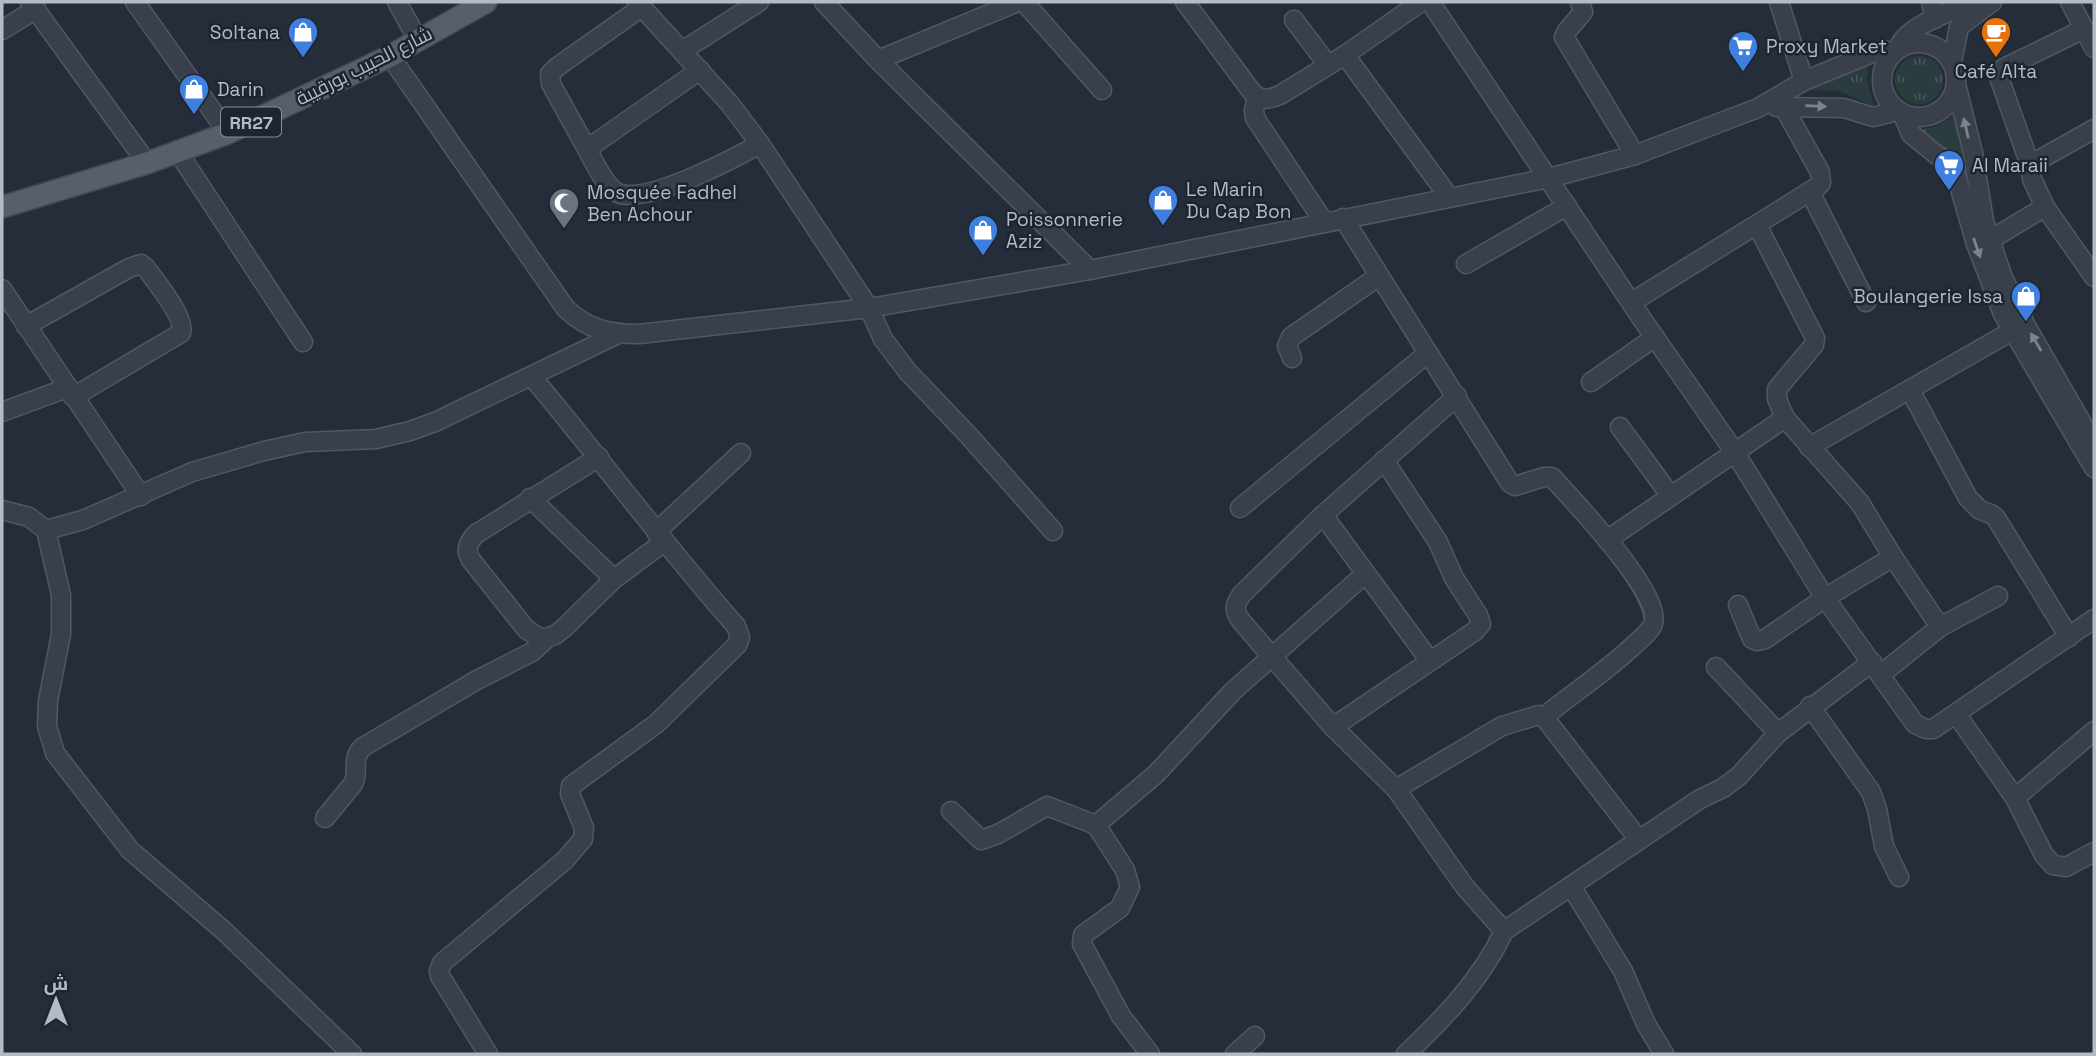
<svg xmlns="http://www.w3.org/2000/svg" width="2096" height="1056" viewBox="0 0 2096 1056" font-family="'Space Grotesk',Cairo,sans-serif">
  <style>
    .park { fill: url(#park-tufts) }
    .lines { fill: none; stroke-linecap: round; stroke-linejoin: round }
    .minor-casing { stroke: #525863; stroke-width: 21 }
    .major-casing { stroke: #434954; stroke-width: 24 }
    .minor { stroke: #3a404b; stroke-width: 18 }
    .major { stroke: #585f6b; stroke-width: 21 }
    .oneway { fill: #7e848f }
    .labels { text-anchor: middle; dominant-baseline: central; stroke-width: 5; stroke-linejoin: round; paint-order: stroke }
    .shield { fill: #1f2530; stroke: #888e99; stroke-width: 2 }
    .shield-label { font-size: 18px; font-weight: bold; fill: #b5bbc6 }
    .poi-label { font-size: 19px; fill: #b5bbc6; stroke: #1f2530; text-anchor: start }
    .street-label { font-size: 19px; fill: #b5bbc6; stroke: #1f2530 }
  </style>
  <defs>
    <pattern id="park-tufts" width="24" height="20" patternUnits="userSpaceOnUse" patternTransform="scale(1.75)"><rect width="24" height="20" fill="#2b3c3e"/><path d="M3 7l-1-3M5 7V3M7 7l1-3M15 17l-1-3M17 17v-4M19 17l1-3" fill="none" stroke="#485658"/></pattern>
  </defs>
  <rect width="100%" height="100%" fill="#262d3a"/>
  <g class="park">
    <circle cx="1919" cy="80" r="24"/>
    <polygon points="1868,63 1867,80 1874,106 1839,91 1808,90"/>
    <polygon points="1955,115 1966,174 1950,157 1916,130 1935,127"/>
  </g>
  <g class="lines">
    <g class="minor-casing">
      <g id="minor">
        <polyline points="30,2 147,163"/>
        <polyline points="135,2 228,133"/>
        <polyline points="397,2 418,40"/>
        <polyline points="637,2 730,104 760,144 869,308 883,339 908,372 970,437 1053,531"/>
        <polyline points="824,2 878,60 1090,270"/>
        <polyline points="1024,2 1102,90"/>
        <path d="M1185 2 1252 92C1261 101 1268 100 1280 95L1345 55 1421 2"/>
        <polyline points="1430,2 1644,322 1734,451 1825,598 1915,724 1926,729 1933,729 2094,619"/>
        <polyline points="1580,2 1583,12 1567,31 1564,37 1635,155"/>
        <polyline points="1779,2 1804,81"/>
        <polyline points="1931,2 1935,19"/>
        <polyline points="2070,2 2094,48"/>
        <polyline points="642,7 557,67 550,74 551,84 587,149 700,70"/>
        <polyline points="1294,20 1328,65"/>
        <polyline points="2,30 36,9"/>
        <circle cx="1919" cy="80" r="37"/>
        <path d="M1899 48C1903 27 1953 11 1972 2"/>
        <polyline points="682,51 759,2"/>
        <polyline points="1345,55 1449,197"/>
        <path d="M390 56 566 309C589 330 609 334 639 334L869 308 1090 270 1549 178 1635 155 1758 108 1804 81 1872 53 1884 50 1893 53"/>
        <polyline points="878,60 1018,2"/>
        <polyline points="1952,62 1959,27 1992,2"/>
        <polyline points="1956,84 1973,153 1984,221 2002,275 2025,324 2094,444"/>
        <polyline points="1257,97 1254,110 1255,118 1324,222"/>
        <polyline points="1776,107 1844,108 1873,117 1897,111"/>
        <polyline points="1902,113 1911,134 1943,160 1957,178 1976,244 2003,314 2094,468"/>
        <path d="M587 149C593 160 606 188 618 193 646 205 733 159 760 144"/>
        <polyline points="178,152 303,342"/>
        <polyline points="2030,165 2094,129"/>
        <polyline points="1810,192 1866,302"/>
        <polyline points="2045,207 2032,179 2030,165 2000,80 2004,68 2084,29"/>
        <path d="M1343 218 1510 483 1515 486 1544 477H1552C1572 500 1671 601 1651 628 1646 635 1638 641 1632 647 1604 673 1573 693 1544 717"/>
        <polyline points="1990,240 2045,207 2094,277"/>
        <polyline points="1466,264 1567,206"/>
        <polyline points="2,289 141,496"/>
        <polyline points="1632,302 1817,187 1821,183 1820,172 1783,106"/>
        <path d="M26 326 129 268 141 264 146 268C156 282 186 318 181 333L73 397"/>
        <polyline points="1292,358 1287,346 1291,337 1379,276"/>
        <polyline points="1591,382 1655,337"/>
        <polyline points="1910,390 1968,498 1980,510 1991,514 1996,518 2069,637"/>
        <polyline points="2,412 67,388"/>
        <polyline points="1620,427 1670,495"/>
        <polyline points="1809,447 2012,331"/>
        <path d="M599 457 476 534C468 542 465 550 471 560L526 629 541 639 555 635 564 628 614 579 664 542"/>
        <polyline points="1384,460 1438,542 1454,578 1478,615 1481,624 1475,631 1333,727 1396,789 1465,887 1504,931"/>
        <polyline points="530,498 614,579"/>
        <polyline points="1240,508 1428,353"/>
        <polyline points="2,510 29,517 46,530"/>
        <polyline points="1323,515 1430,661"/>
        <polyline points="656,532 741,453"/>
        <polyline points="1607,540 1785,418"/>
        <polyline points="1893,557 1940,627 1998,596"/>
        <polyline points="1738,605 1752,639 1757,641 1765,639 1825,598 1893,557 1860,503 1785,418 1777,399 1777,389 1814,345 1815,338 1757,225"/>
        <polyline points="1716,667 1778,733"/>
        <polyline points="1880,675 1940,627"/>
        <polyline points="1810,706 1871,792 1877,809 1884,846 1899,877"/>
        <polyline points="1957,715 2015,798 2044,855 2053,865 2066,867 2094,852"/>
        <path d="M1333 727 1242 622C1233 611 1234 605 1242 594L1323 515 1457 396"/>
        <polyline points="1396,789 1502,726 1539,715 1544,717 1639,840"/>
        <polyline points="2015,798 2094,731"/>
        <polyline points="951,811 981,840 998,834 1047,806 1096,825 1125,870 1130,887 1120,908 1083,935 1082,944 1121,1016 1150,1054"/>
        <path d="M325 818 353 784C360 771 350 759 363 747L477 680 532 652 547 638"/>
        <polyline points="1096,825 1156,774 1233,691 1365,574"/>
        <polyline points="1571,886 1623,971 1646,1024 1664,1054"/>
        <polyline points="352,1054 224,931 130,850 55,753 47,726 48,701 61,634 61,595 46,530 83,520 192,472 264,451 305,442 376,439 410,431 435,422 618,334"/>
        <path d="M488 1054 440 976 439 971 442 963 565 860 583 839 584 828 570 794 571 786 656 724 737 645 740 637 736 626C665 546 601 459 532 377"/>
        <polyline points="1235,1054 1255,1036"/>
        <path d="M1406 1054C1445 1017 1481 980 1504 931L1700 799 1723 788 1739 776 1778 733 1872 662"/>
      </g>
    </g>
    <g class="major-casing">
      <polyline id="major" points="2,207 147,163 228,133 390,56 486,2"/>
    </g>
    <use href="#minor" class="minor"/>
    <use href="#major" class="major"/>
  </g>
  <defs><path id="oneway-solid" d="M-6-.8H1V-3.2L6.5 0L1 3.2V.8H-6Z" transform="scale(1.75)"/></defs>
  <g class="oneway">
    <use href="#oneway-solid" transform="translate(1816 106) rotate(2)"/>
    <use href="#oneway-solid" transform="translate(1966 128) rotate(-103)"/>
    <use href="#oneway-solid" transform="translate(1977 248) rotate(71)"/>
    <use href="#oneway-solid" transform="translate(2036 342) rotate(-120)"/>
  </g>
  <defs>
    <g id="shop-pin" transform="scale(1.575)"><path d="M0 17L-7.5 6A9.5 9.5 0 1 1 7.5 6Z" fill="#3f7fe0" stroke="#1f2530"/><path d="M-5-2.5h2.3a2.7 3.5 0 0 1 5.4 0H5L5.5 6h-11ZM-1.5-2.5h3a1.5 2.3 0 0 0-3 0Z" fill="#fff"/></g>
    <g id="cafe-pin" transform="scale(1.575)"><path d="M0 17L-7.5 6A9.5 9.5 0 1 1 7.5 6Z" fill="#e8710a" stroke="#1f2530"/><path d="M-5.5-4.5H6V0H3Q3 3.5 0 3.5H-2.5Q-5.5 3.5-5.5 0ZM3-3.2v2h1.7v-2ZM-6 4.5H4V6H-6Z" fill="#fff"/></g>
    <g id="supermarket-pin" transform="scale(1.575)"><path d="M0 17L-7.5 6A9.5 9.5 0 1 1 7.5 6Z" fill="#3f7fe0" stroke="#1f2530"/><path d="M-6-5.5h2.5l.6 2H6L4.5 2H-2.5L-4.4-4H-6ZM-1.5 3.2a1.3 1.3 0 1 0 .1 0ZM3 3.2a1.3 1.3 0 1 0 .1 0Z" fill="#fff"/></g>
    <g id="mosque-pin" transform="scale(1.575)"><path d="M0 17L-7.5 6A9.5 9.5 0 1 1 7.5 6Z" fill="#6b7280" stroke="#1f2530"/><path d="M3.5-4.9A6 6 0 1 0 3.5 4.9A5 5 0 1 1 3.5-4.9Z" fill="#fff"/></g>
  </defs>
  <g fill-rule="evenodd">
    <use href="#shop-pin" x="303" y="32"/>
    <use href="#cafe-pin" x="1996" y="32"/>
    <use href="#supermarket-pin" x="1743" y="46"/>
    <use href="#shop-pin" x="194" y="89"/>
    <use href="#supermarket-pin" x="1949" y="165"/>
    <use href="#shop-pin" x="1163" y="200"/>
    <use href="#mosque-pin" x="564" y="203"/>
    <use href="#shop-pin" x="983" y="230"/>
    <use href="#shop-pin" x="2026" y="296"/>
  </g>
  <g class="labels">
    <rect class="shield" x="221" y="107.5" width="60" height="29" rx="5"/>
    <g class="shield-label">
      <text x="251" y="122">RR27</text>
    </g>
    <g class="poi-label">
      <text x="280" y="32" text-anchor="end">Soltana</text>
      <text x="1766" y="46">Proxy Market</text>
      <text x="1996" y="71" text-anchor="middle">Café Alta</text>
      <text x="217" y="89">Darin</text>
      <text x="1972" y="165">Al Maraii</text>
      <text x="1186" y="189">Le Marin<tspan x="1186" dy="22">Du Cap Bon</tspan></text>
      <text x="587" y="192">Mosquée Fadhel<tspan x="587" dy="22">Ben Achour</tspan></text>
      <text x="1006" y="219">Poissonnerie<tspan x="1006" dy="22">Aziz</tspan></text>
      <text x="2003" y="296" text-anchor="end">Boulangerie Issa</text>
    </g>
    <g class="street-label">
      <text transform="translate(364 66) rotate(-27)">شارع الحبيب بورقيبة</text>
    </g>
  </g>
  <rect width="2096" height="1056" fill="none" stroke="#b5bbc6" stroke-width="7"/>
  <g transform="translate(56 1000)" stroke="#1f2530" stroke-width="5" paint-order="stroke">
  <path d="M0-5L12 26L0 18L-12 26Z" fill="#b5bbc6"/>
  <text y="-10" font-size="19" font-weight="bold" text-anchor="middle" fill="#b5bbc6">ش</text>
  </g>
</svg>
